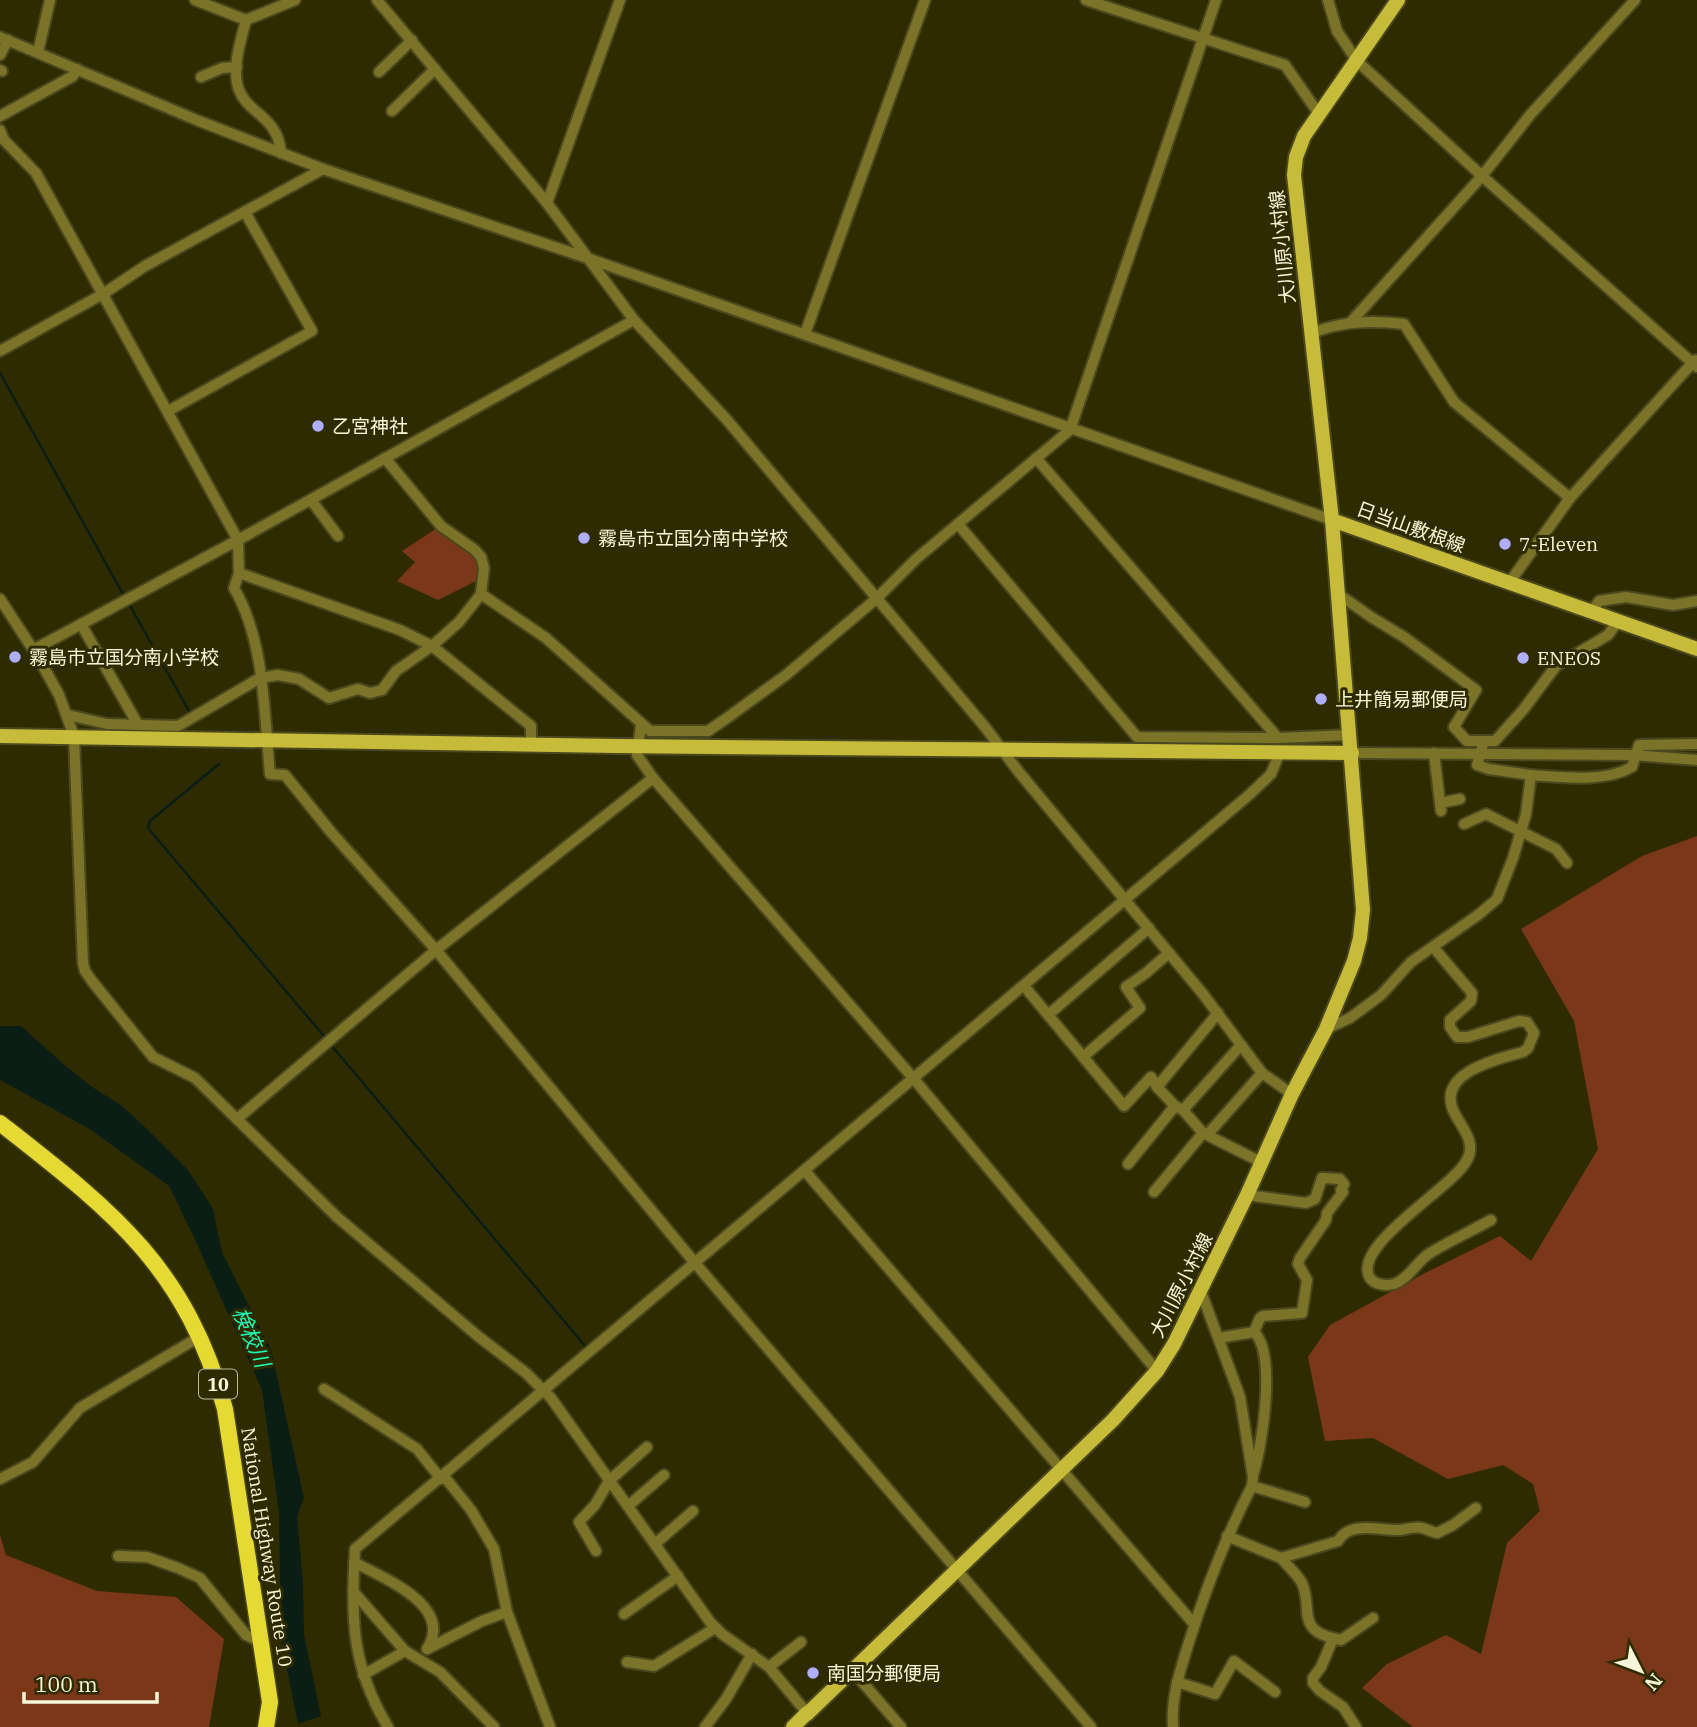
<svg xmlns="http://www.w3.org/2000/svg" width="1697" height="1727" viewBox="0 0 1697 1727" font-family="'IBM Plex Serif','Noto Sans JP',serif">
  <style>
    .green { fill: #7a3818 }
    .water { fill: #0a1e16 }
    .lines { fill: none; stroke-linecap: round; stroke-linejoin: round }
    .stream { stroke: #0a1e16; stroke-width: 2.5 }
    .minor-casing { stroke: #4b471e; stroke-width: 14 }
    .major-casing { stroke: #4b471e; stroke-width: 18 }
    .highway-casing { stroke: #4b471e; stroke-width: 19 }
    .minor { stroke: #7a7328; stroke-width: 10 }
    .major { stroke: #c7bc3a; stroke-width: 14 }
    .highway { stroke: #e7d933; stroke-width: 16 }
    .poi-dot { fill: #afaefa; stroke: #2f2b00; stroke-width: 2.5 }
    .labels { text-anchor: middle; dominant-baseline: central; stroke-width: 6; stroke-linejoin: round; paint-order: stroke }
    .shield { fill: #2f2b00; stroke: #bcb997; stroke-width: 2 }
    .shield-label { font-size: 18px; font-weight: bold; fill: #f8f6d8 }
    .street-label { font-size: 19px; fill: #f8f6d8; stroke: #2f2b00 }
    .poi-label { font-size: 19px; fill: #f8f6d8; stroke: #2f2b00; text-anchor: start }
    .water-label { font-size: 21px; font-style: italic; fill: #1bfdb8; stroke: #2f2b00 }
  </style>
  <rect width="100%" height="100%" fill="#2f2b00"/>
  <g class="green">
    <polygon points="437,528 477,560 480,579 438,600 397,581 415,562 402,551"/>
    <polygon points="1697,836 1697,1727 1413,1727 1362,1688 1387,1664 1446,1635 1481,1654 1507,1543 1540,1511 1533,1484 1503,1465 1448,1479 1373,1438 1325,1441 1308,1357 1330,1325 1425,1273 1500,1236 1531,1261 1598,1149 1574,1021 1521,929 1642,856"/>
    <polygon points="0,1535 6,1555 97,1591 176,1597 224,1639 209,1727 0,1727"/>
  </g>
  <polygon class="water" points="0,1026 21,1026 61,1062 92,1087 121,1105 147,1129 188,1170 213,1209 222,1252 271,1350 304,1498 297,1516 303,1582 304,1635 321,1716 298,1724 281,1640 279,1512 262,1390 193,1235 169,1186 88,1128 0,1080"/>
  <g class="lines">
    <g class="stream">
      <polyline points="0,373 124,596"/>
      <polyline points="129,604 189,711"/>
      <polyline points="219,764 150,821 148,828 323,1035"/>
      <polyline points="331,1045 586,1347"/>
    </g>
    <g class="minor-casing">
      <g id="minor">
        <polyline points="195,0 246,20"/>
        <polyline points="377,0 547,203 634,320 727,420 985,727 1018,771 1203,994 1262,1073 1292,1094"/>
        <polyline points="1086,0 1285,65 1319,114"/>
        <polyline points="1328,0 1337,31 1357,61 1482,176 1697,367"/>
        <polyline points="0,37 199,121 323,169 587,258 1332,520"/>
        <polyline points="38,52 50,0"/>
        <polyline points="0,55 8,40"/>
        <polyline points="0,70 2,71"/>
        <polyline points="379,72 412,40"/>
        <polyline points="201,77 222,68 237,67"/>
        <polyline points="392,111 435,69"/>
        <polyline points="0,116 73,76 77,69"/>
        <path d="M0 130 4 140 36 173 238 540 239 573 234 588C265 641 264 714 270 774L285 775 331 832 436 950 695 1263 1091 1727"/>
        <path d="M281 153C278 116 248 114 239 90 231 69 241 40 246 20L295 0"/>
        <polyline points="547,203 620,0"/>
        <polyline points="1350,323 1482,176 1530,115 1635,0"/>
        <polyline points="805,334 925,0"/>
        <path d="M1310 334C1339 321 1373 320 1404 324L1454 402 1570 498"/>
        <polyline points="0,351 103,294 145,266 323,169"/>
        <polyline points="168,411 312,331 245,212"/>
        <polyline points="1036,458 1278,738"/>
        <polyline points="311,500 338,536"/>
        <polyline points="958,524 1137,737 1278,738 1350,735"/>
        <polyline points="239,573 400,630 432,646 459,622 481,594 484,568 481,557 475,550 441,526 385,458"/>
        <polyline points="1509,583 1570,498 1695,360"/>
        <polyline points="1337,593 1371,617 1404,637 1476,690 1454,727 1467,741 1484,741 1477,765 1489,769 1531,775"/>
        <polyline points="481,594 546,638 650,731 708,731 727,718 786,675 876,599 916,559 1070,430 1216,0"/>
        <polyline points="0,599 38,657 59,695 74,736 83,963 85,971 92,981 153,1057 195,1078 337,1217 479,1337 526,1373 551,1398 710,1622 722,1634 769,1667 807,1713"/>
        <polyline points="1592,612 1599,601 1626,597 1673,605 1697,601"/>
        <polyline points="81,624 137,723"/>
        <polyline points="33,650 238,540 634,320"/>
        <polyline points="68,715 107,724 178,726 260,678 278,675 299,679 329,698 358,689 370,693 382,690 396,671 432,646 531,726 531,744"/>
        <polyline points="641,725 637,755 653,778 914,1079 1157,1371"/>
        <polyline points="1484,741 1495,741 1523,710 1556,666 1608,635 1618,621"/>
        <polyline points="1352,753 1634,755 1697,760"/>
        <polyline points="1434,753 1441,811"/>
        <polyline points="1440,803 1460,799"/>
        <polyline points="1464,824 1486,814 1556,849 1567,863"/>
        <path d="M1434 948 1472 993 1471 1001 1450 1020V1027L1457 1037H1468L1519 1021 1527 1022 1534 1033 1528 1048 1523 1052C1494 1060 1432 1074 1456 1116 1464 1130 1476 1144 1467 1160 1454 1187 1350 1246 1370 1278 1375 1285 1386 1286 1394 1284 1409 1279 1417 1261 1430 1253 1450 1241 1471 1231 1491 1220"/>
        <polyline points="1024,986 1124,1106 1151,1077 1157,1087"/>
        <polyline points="1218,1013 1157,1087 1175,1106 1183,1110 1203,1133 1261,1162"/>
        <polyline points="1048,1015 1149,928"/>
        <path d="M1326 1029 1350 1018 1381 995 1411 962 1478 915 1497 899 1513 858 1526 814 1531 775C1563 777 1604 783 1632 767L1639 745 1697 744"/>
        <polyline points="1083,1057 1140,1008 1126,987 1146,973 1169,953"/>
        <polyline points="1183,1110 1241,1045"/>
        <polyline points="237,1119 436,950 653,778"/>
        <polyline points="1208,1134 1262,1073"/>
        <polyline points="1128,1164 1175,1106"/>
        <polyline points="805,1171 1194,1624"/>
        <polyline points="1154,1192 1203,1133"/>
        <polyline points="1247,1195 1306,1203 1315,1199 1322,1178 1340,1179 1344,1184 1341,1190 1343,1192 1327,1213 1326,1220 1300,1258 1298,1264 1307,1280 1302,1313 1263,1316 1260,1318 1254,1332"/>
        <path d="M1219 1338 1254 1332C1277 1353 1262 1448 1253 1475"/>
        <polyline points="324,1389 417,1449 441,1479"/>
        <polyline points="0,1479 33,1462 80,1408 199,1337"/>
        <polyline points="1252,1486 1305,1502"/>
        <polyline points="628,1506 664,1475"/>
        <path d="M1227 1536 1281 1558 1338 1541C1350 1520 1380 1531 1400 1530 1407 1529 1415 1526 1422 1528 1427 1529 1432 1532 1437 1533L1453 1525 1476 1508"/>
        <polyline points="655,1544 693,1511"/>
        <polyline points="596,1551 579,1522 595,1505 609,1481 647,1447"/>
        <polyline points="118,1556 147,1557 178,1568 200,1578 246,1635 261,1642"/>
        <path d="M1281 1558C1287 1565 1297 1574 1302 1583 1314 1610 1293 1631 1341 1640L1373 1618"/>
        <path d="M354 1562C382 1578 455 1605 427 1649"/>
        <polyline points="353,1591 405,1651 440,1672 494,1727"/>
        <polyline points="624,1614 678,1576"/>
        <polyline points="1333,1639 1321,1667 1313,1678 1313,1683 1320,1691 1343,1707 1356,1727"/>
        <polyline points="427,1649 482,1621 507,1612"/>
        <polyline points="627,1662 654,1666 715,1628"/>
        <polyline points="769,1667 801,1642"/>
        <polyline points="852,1670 901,1727"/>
        <polyline points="363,1675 405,1651"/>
        <polyline points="1177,1682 1215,1694 1234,1661 1275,1692"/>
        <path d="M388 1727C351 1666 351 1617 355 1549L443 1475"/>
        <polyline points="550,1727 507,1612 494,1549 471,1510 443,1475 1249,795 1271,774 1280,752"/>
        <polyline points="705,1727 726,1699 752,1654"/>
        <path d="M1173 1727C1171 1697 1180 1671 1189 1642 1206 1588 1226 1536 1252 1486L1253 1477 1240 1397 1200 1289"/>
      </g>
    </g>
    <g class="major-casing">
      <g id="major">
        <polyline points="1332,520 1697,649"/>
        <polyline points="0,736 616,746 1352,753"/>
        <polyline points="807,1714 1113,1420 1157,1371 1174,1344 1247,1195 1292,1094 1326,1029 1354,961 1360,938 1363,910 1332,520 1294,175 1296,157 1304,136 1398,0"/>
        <polyline points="793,1727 807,1713"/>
      </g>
    </g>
    <g class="highway-casing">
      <path id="highway" d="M0 1123C111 1210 186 1266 225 1409L270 1702 266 1727"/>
    </g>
    <use href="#minor" class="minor"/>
    <use href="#major" class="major"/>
    <use href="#highway" class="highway"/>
  </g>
  <g class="poi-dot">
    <circle cx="318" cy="426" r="7"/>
    <circle cx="584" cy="538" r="7"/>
    <circle cx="1505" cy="544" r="7"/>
    <circle cx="15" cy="657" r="7"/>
    <circle cx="1523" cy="658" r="7"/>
    <circle cx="1321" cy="699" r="7"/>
    <circle cx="813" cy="1673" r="7"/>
  </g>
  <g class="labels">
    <rect class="shield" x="199" y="1369.5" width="38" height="29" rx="5"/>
    <g class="shield-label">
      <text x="218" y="1384">10</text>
    </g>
    <g class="street-label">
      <text transform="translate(1282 247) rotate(-96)">大川原小村線</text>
      <text transform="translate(1411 527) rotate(20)">日当山敷根線</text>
      <text transform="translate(1181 1285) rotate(-63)">大川原小村線</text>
      <text transform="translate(267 1547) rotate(81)">National Highway Route 10</text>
    </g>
    <g class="poi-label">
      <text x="332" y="426">乙宮神社</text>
      <text x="598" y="538">霧島市立国分南中学校</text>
      <text x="1519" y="544">7-Eleven</text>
      <text x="29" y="657">霧島市立国分南小学校</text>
      <text x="1537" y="658">ENEOS</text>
      <text x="1335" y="699">上井簡易郵便局</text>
      <text x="827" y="1673">南国分郵便局</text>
    </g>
    <g class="water-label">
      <text transform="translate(252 1337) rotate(67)">検校川</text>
    </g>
  </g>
  <g transform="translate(1641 1671) rotate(132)" stroke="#2f2b00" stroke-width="5" paint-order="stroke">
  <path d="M0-5L12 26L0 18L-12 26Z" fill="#f8f6d8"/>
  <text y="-10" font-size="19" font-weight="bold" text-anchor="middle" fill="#f8f6d8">N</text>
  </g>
  <path d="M24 1692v10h133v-10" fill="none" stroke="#f8f6d8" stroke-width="3.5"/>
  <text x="35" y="1692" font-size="21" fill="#f8f6d8" stroke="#2f2b00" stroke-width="5" paint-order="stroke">100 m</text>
</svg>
